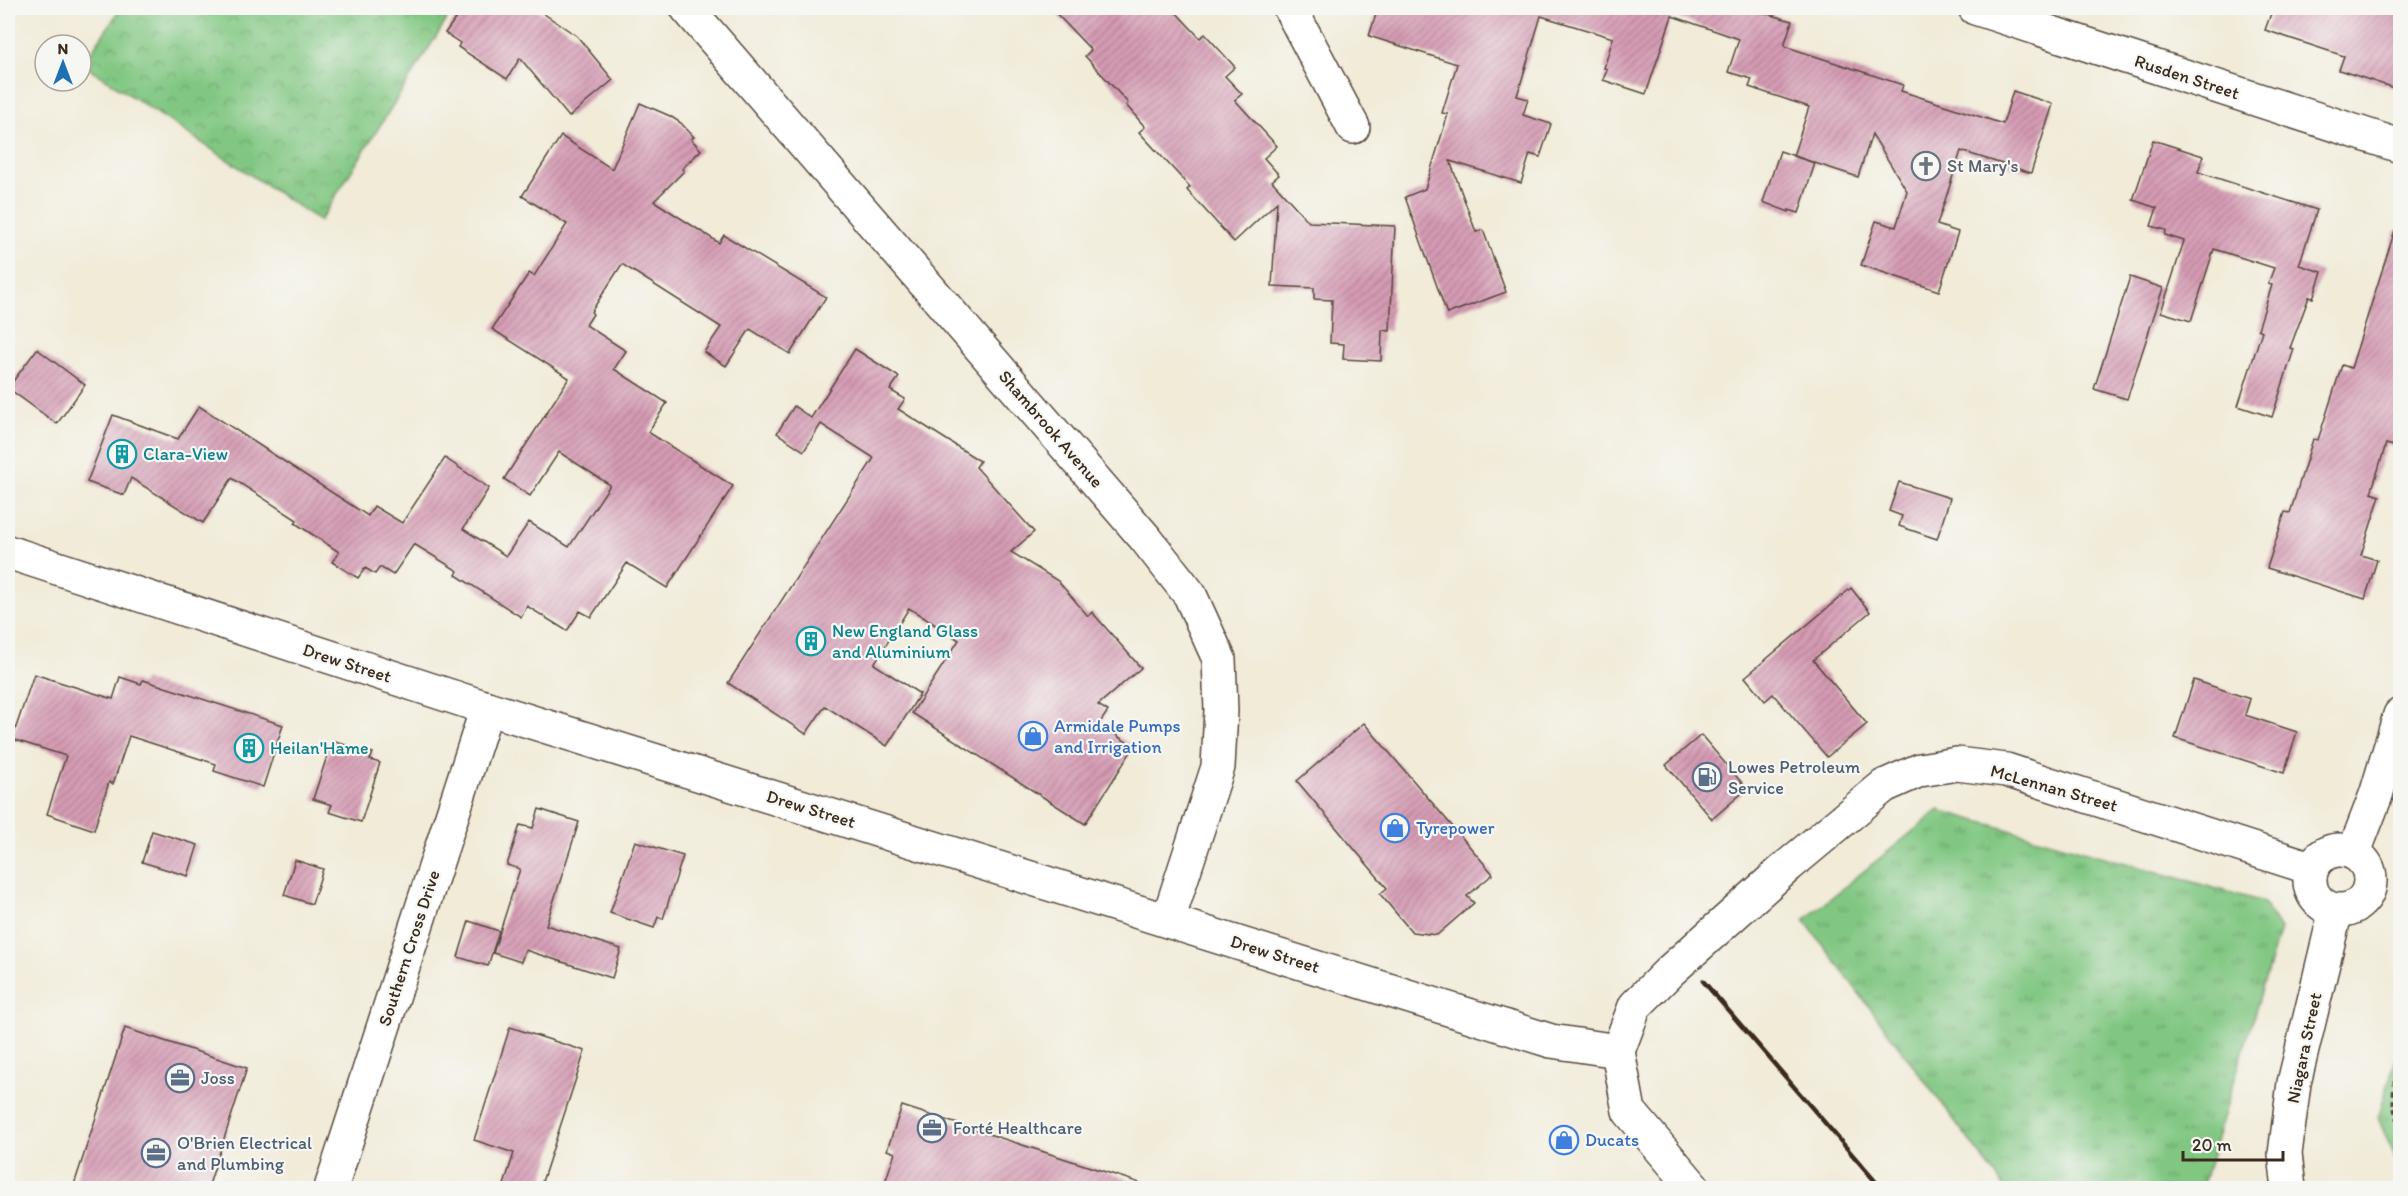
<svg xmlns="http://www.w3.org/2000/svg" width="2408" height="1196" viewBox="0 0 2408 1196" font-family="Itim,sans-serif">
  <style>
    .grass { fill: url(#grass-tufts); stroke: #5e7850; stroke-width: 1.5 }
    .park { fill: url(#park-crowns); stroke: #5e7850; stroke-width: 1.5 }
    .building { fill: url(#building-hatch) }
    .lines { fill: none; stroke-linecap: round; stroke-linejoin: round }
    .minor-casing { stroke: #56473a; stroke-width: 36 }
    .path { stroke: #56473a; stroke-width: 4; stroke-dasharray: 4.5 4.5; stroke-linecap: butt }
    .minor { stroke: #fff; stroke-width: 33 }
    .rail { stroke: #3b2a1e; stroke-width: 4.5 }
    .labels { text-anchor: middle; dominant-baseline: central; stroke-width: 4.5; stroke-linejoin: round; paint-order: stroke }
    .street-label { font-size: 18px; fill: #3b2a1e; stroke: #f6f6f2 }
    .worship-label { font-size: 18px; fill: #5b616d; stroke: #f6f6f2; text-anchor: start }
    .culture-label { font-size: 18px; fill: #0d838f; stroke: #f6f6f2; text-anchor: start }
    .shop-label { font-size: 18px; fill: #366cbe; stroke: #f6f6f2; text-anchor: start }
    .service-label { font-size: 18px; fill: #4e5e75; stroke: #f6f6f2; text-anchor: start }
  </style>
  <defs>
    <pattern id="grass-tufts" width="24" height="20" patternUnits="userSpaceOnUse" patternTransform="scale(1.5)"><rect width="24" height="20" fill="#81c782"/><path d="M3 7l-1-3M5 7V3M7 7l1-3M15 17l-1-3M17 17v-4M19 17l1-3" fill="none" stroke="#6ba26a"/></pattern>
    <pattern id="park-crowns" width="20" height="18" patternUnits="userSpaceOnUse" patternTransform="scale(1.5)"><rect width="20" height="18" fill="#81c782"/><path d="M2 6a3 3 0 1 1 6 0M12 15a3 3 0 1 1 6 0" fill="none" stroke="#6ba26a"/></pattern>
    <pattern id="building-hatch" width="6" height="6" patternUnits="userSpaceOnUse" patternTransform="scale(1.5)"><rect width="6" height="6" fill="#d59bb4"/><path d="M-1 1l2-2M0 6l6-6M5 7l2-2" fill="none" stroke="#ae7f92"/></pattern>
  </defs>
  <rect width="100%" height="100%" fill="#f6f6f2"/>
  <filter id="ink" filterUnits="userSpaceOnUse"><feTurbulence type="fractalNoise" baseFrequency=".0167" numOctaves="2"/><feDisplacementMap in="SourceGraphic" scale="12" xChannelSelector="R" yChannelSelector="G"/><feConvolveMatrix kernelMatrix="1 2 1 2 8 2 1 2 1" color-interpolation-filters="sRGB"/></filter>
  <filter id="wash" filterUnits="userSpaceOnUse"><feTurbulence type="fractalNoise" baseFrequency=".008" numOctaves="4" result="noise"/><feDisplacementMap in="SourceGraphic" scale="24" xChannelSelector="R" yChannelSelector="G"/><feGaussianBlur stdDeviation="1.35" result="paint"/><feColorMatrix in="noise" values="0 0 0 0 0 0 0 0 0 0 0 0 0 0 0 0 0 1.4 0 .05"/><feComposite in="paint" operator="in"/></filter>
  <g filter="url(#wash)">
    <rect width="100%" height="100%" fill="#f1ebd8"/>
    <g class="grass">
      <polygon points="1939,810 2263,902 2280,929 2202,1188 2005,1188 1804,920"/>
      <polygon points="2400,1045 2400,1169 2378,1118"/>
    </g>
    <polygon class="park" points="121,8 454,8 320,221 83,64"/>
    <g id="blocks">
      <g class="building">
        <polygon points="463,8 535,8 577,36 613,80 569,117 520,58 507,79 458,47 460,43 445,33"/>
        <polygon points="1051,8 1172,8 1200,38 1205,34 1235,67 1225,76 1242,94 1235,100 1277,146 1264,158 1279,175 1272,181 1309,222 1395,226 1390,331 1382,330 1381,361 1343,359 1344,344 1330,343 1332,300 1314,299 1314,288 1272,286 1277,202 1234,242 1187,190 1190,187 1139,132 1145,127 1126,105 1128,103 1085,56 1091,50"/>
        <polygon points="1378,8 1747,8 1792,21 1784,46 1903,85 1901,91 2003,124 2013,91 2053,104 2031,173 1961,151 1937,225 1958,232 1939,291 1861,265 1876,221 1896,227 1907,191 1872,134 1858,177 1793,156 1809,107 1749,87 1752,79 1728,72 1739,39 1672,16 1646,94 1603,80 1607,69 1604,68 1613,38 1541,16 1517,96 1528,99 1523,115 1551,124 1540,157 1530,154 1521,183 1450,161 1476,232 1483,230 1506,292 1447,314 1405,197 1425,189 1448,114 1442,113 1457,64 1369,36"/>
        <polygon points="2273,8 2400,8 2400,90 2339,70 2344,56 2265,30"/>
        <polygon points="640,103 670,116 681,123 694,137 691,139 701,150 682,169 684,171 654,201 719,243 724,235 826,297 790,354 750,329 726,366 704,352 721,327 622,264 591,312 593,314 586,325 626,351 614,369 667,403 648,432 733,486 667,588 627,563 591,617 580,611 567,631 527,606 521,617 456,575 458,571 414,544 393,575 380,567 375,574 365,568 358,578 332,562 339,552 295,523 297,520 232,478 203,523 131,478 124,495 87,482 113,415 178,439 199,406 368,516 374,506 402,523 445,458 489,488 463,529 506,556 529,522 569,547 610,485 559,452 530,496 504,479 569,378 492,329 529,273 534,276 567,224 522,196 561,136 612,169"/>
        <polygon points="2153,140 2203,156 2198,172 2317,210 2299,265 2322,272 2313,298 2309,297 2290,348 2294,349 2272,417 2238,406 2262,331 2258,329 2272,285 2268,284 2274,268 2214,249 2191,321 2161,312 2184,241 2165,235 2166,230 2151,226 2157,208 2133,200"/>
        <polygon points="1780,151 1815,163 1799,213 1789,210 1789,212 1763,202"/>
        <polygon points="2395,230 2400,231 2400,425 2394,446 2386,444 2371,493 2380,496 2361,555 2377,560 2365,599 2267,568 2285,512 2290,513 2313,439 2318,440 2342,365 2351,368"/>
        <polygon points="2130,277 2163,288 2127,399 2094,389"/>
        <polygon points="37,349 85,385 57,424 8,388"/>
        <polygon points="855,349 899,377 890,390 905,399 898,409 980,461 976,467 1034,532 1011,552 1058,581 1088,616 1092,612 1141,668 1098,705 1108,711 1099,724 1134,747 1085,824 912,713 959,640 909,608 874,664 920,694 887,746 825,706 806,734 728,683 874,458 821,424 804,451 777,433 794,406 811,418"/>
        <polygon points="1899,482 1950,498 1937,539 1899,526 1902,516 1889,511"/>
        <polygon points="1851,588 1870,612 1813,660 1867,724 1827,757 1773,694 1765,701 1745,677"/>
        <polygon points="34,674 113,699 120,677 141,684 143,680 283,725 263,787 214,771 216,764 129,736 113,784 109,782 94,830 47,814 66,756 12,739"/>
        <polygon points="2194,680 2250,699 2245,715 2297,732 2284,773 2175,738"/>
        <polygon points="1364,723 1493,874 1467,896 1474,903 1437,935 1412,932 1380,894 1387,888 1297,781"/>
        <polygon points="1701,735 1747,789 1712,819 1666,765"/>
        <polygon points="332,741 373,753 370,760 380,763 361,822 329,812 332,805 313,799"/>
        <polygon points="539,809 579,822 546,925 621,949 612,978 525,950 521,962 493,953 520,869 507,865 520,825 533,828"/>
        <polygon points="152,831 198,845 188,876 142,862"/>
        <polygon points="635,841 683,856 663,919 658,917 654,928 610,913"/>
        <polygon points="295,860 323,869 312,904 284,895"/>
        <polygon points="469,921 499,931 488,966 458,957"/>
        <polygon points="510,1027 585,1051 540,1188 503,1188 514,1153 474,1140"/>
        <polygon points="125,1028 247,1068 208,1188 73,1188"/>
        <polygon points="902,1106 1140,1183 1140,1188 883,1188 895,1153 887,1150"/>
      </g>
    </g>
  </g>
  <g filter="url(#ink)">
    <use href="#blocks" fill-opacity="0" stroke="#56473a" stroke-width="1.5"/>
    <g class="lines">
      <g class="minor-casing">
        <g id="minor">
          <polyline points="687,8 1146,539 1190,595 1219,659 1221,710 1218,767 1168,920"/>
          <polyline points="1290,8 1353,127"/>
          <polyline points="1975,8 2400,146"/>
          <polyline points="8,552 487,708 1551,1041 1618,1051"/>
          <circle cx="2340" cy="880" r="30"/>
          <polyline points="2354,852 2376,795 2400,715"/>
          <polyline points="1618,1051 1635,1006 1670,971 1789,865 1884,786 1920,770 1957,764 2006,770 2311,868"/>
          <polyline points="1618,1051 1629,1111 1694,1188"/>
          <polyline points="331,1188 487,708"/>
          <polyline points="2289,1188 2285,1154 2294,1083 2336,910"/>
        </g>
      </g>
      <path class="path" d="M2400 1064C2394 1080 2389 1108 2400 1122"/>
      <use href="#minor" class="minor"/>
      <polyline class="rail" points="1703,981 1881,1188"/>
    </g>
  </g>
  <defs>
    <g id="church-ring" transform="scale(1.5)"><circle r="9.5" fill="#f6f6f2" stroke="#6b7280" stroke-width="1.5"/><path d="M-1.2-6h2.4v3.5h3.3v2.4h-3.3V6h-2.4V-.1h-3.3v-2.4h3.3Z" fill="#6b7280"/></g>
    <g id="building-ring" transform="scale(1.5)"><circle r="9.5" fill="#f6f6f2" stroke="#0f9aa8" stroke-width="1.5"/><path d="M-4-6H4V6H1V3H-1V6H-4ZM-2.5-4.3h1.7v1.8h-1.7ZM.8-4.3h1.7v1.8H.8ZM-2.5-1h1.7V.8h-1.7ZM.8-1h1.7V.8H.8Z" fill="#0f9aa8"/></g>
    <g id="shop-ring" transform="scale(1.5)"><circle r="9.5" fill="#f6f6f2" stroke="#3f7fe0" stroke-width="1.5"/><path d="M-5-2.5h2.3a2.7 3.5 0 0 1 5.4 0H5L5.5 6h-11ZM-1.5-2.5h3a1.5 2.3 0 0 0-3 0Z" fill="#3f7fe0"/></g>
    <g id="fuel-ring" transform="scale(1.5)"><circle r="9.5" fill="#f6f6f2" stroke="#5c6f8a" stroke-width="1.5"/><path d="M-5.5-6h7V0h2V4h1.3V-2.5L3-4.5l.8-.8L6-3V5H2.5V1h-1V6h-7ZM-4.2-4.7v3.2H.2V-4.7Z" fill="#5c6f8a"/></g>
    <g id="office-ring" transform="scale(1.5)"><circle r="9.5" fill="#f6f6f2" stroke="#5c6f8a" stroke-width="1.5"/><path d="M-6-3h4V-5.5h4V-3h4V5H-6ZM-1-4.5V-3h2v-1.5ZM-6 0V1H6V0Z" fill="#5c6f8a"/></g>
  </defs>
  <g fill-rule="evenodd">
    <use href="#church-ring" x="1926" y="166"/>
    <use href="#building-ring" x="122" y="454"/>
    <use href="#building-ring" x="811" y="641"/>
    <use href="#shop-ring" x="1033" y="736"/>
    <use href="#building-ring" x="249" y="748"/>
    <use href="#fuel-ring" x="1707" y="777"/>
    <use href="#shop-ring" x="1395" y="828"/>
    <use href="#office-ring" x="180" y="1078"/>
    <use href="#office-ring" x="932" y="1128"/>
    <use href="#shop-ring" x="1564" y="1140"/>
    <use href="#office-ring" x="156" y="1153"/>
  </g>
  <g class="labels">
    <g class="street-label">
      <text transform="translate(2187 77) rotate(18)">Rusden Street</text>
      <text transform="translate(1051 429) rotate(49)">Shambrook Avenue</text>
      <text transform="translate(347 663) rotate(18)">Drew Street</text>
      <text transform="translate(2054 788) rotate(16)">McLennan Street</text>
      <text transform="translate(811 809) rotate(17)">Drew Street</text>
      <text transform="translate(409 948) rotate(-72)">Southern Cross Drive</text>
      <text transform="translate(1275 954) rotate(17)">Drew Street</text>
      <text transform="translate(2304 1048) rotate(-78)">Niagara Street</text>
    </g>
    <g class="worship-label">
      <text x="1947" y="166">St Mary's</text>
    </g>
    <g class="culture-label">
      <text x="143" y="454">Clara-View</text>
      <text x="832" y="631">New England Glass<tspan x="832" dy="21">and Aluminium</tspan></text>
      <text x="270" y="748">Heilan'Hame</text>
    </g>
    <g class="shop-label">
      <text x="1054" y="726">Armidale Pumps<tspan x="1054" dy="21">and Irrigation</tspan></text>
      <text x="1416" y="828">Tyrepower</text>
      <text x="1585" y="1140">Ducats</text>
    </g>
    <g class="service-label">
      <text x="1728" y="767">Lowes Petroleum<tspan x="1728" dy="21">Service</tspan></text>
      <text x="201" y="1078">Joss</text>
      <text x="953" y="1128">Forté Healthcare</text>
      <text x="177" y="1143">O'Brien Electrical<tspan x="177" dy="21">and Plumbing</tspan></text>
    </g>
  </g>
  <rect width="2408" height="1196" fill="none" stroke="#f6f6f2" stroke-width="30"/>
  <g transform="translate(63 63)"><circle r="28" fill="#f6f6f2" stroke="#aba49d" stroke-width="1.5"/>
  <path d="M0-4.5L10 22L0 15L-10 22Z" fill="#1f6fb2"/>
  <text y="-9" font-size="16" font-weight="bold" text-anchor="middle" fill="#3b2a1e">N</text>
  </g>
  <path d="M2183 1151v9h100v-9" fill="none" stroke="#3b2a1e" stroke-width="3"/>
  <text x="2192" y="1151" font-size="18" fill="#3b2a1e" stroke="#f6f6f2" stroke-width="4.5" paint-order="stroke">20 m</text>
</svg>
